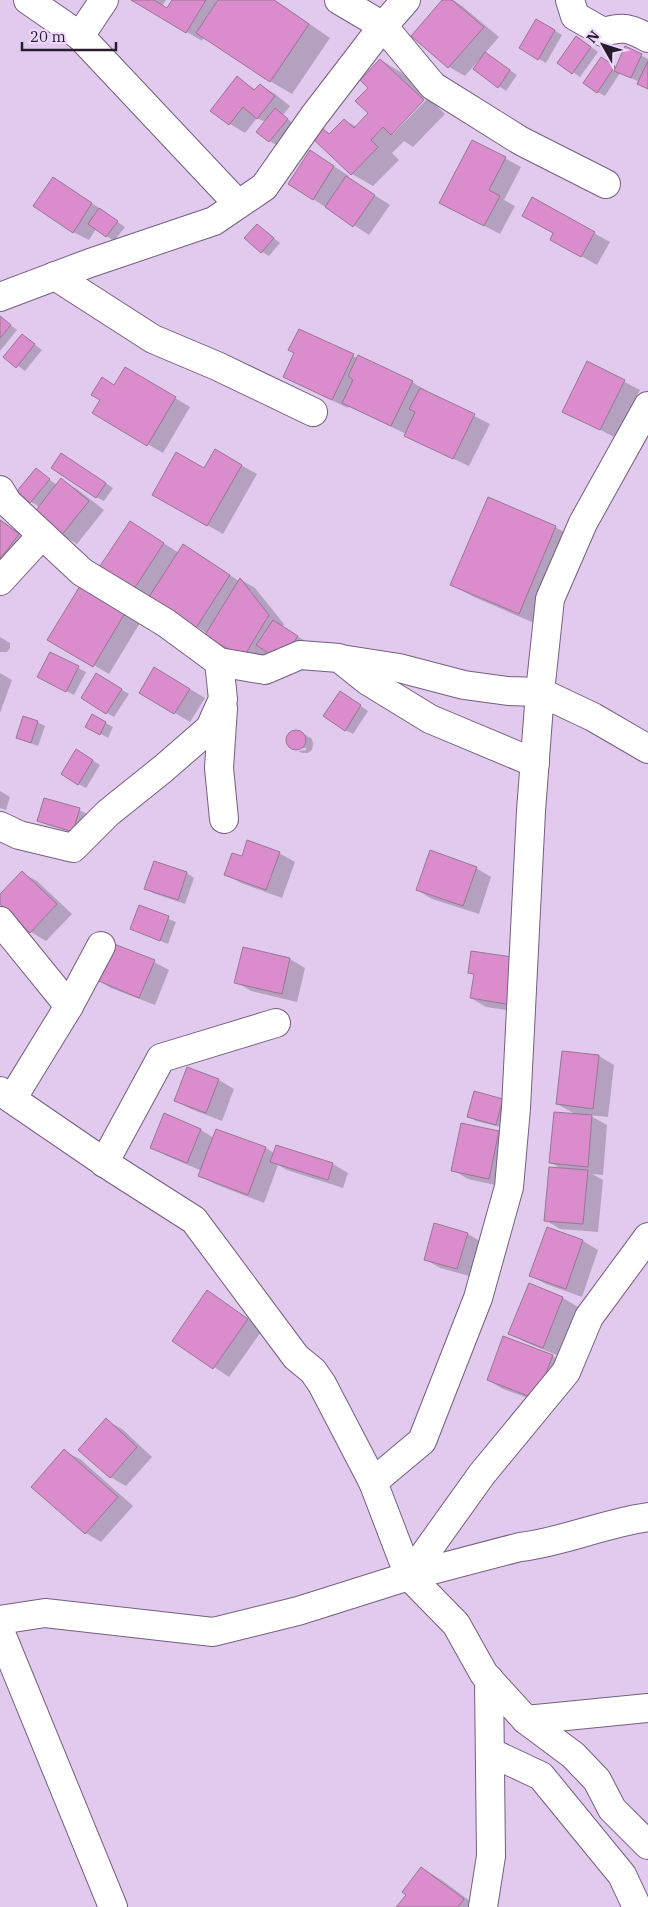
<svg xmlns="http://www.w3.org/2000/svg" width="648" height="1907" viewBox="0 0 648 1907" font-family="'IBM Plex Serif',serif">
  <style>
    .shadow { fill: #0003 }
    .building { fill: #da8ccc; stroke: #997792 }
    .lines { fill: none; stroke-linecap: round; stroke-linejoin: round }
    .minor-casing { stroke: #745f7f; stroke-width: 30 }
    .minor { stroke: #fff; stroke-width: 28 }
  </style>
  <rect width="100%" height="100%" fill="#e2caef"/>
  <g class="shadow">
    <polygon points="134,0 166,0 162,6 168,10 174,0 275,0 330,38 292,94 270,81 204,37 202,41"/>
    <polygon points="444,0 453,0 462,6 499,37 485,53 517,75 506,91 499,86 479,60 465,76 449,67 413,36"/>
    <polygon points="536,20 562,35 546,63 520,48"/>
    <polygon points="584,42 598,52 580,77 559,63"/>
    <polygon points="626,48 648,59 648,89 640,82 620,73 605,96 597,92 609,63 617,68"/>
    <polygon points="381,60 402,73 426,96 390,134 393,134 428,98 445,114 413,147 404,141 392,153 399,160 373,186 352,174 321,129 331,134 344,120 357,127 370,113 370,88"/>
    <polygon points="237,78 256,90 260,85 275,94 290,106 283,115 295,125 277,146 270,141 265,122 257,118 245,133 230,124"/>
    <polygon points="473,141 521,167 504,200 515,206 500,234 456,211"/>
    <polygon points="326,161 349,176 348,178 390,205 369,235 313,199"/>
    <polygon points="53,178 107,213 106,214 125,227 114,241 96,229 89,240 73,232"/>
    <polygon points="533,199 610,242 597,265 551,239 555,233"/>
    <polygon points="257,225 280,243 269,256 262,252"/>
    <polygon points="0,317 17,330 0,351"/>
    <polygon points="22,335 42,350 25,371 5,356"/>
    <polygon points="353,356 412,382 427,391 427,392 490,424 469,466 421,444 406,435 406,434 349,406 348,408 300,385 285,376"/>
    <polygon points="588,363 640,390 616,438 564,411"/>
    <polygon points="125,368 190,407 163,453 94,413 115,386"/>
    <polygon points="216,451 257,474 223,534 153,494 205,470"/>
    <polygon points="69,459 113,488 104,501 96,497"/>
    <polygon points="36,470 57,485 62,480 77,489 104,510 77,544 62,535 40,507 31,502"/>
    <polygon points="0,519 34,544 0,589"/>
    <polygon points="555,527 577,539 541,626 474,597 452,585"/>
    <polygon points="146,532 179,553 199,555 239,581 240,579 255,588 284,624 283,627 305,641 289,664 268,651 259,666 135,588"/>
    <polygon points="84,582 143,618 109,674 49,639"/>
    <polygon points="0,637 10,643 10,648 7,652 0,652"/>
    <polygon points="50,654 86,672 74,695 46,681"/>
    <polygon points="0,673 12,680 0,713"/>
    <polygon points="170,677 205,698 190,722 140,692"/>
    <polygon points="104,679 129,694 114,717 82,698"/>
    <polygon points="348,697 368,711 353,734 345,730"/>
    <polygon points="93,716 113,727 108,738 87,726"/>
    <polygon points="37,722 45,726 38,746 18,738"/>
    <polygon points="299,731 312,739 313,744 312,750 308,753 302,753 298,751 306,750 306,748 294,749 289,745 287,740 288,735 293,732"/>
    <polygon points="77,751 100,765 86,788 78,784"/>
    <polygon points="0,791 10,797 6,810 0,808"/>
    <polygon points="79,810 87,814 81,835 47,825 39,821"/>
    <polygon points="279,853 295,862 282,898 241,883 225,874 242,858"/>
    <polygon points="476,868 491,877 479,914 432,899 417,890"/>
    <polygon points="22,873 37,881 72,914 46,941 31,932 0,903 0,896"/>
    <polygon points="187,873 194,878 185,904 153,893 146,888"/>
    <polygon points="140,907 176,922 168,944 132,929"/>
    <polygon points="472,953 527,1013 486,1007 471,998 475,975 469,972"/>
    <polygon points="290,959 305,968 297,1002 251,991 236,982"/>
    <polygon points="154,962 169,970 155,1005 111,988 96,979"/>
    <polygon points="563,1052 599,1056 614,1065 608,1117 589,1115 607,1125 603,1175 592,1174 603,1180 598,1232 560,1229 545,1220 562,1169 551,1163 577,1115 557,1104"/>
    <polygon points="219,1080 234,1089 222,1121 191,1109 175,1100"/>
    <polygon points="503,1100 504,1128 476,1121 469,1116"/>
    <polygon points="165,1115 201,1130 214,1138 266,1148 274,1153 277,1146 333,1164 348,1173 343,1188 287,1170 278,1165 264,1203 215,1184 200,1176 202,1171 167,1156 151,1147"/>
    <polygon points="462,1125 499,1133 514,1142 504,1187 468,1179 453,1170"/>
    <polygon points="435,1225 468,1234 483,1243 473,1277 440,1268 425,1259"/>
    <polygon points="583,1241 598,1250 582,1297 546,1284 531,1276"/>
    <polygon points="530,1285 563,1298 578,1307 559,1356 525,1342 509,1333"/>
    <polygon points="208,1292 263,1329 229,1377 174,1340"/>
    <polygon points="553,1356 568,1365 552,1407 503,1389 488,1380"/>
    <polygon points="106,1420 122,1429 152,1457 126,1486 110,1477"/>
    <polygon points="64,1451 80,1459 133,1506 101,1542 86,1533"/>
    <polygon points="422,1868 443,1881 478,1907 398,1907 407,1895"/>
  </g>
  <g class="building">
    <polygon points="131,0 154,0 167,8 172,0 206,0 186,33"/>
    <polygon points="218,0 274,0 309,24 270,82 196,33"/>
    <polygon points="442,0 452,0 484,27 448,68 411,36"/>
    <polygon points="536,19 555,30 538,60 519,48"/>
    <polygon points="576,36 591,47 572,74 557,63"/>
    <polygon points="625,46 642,54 631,78 614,71"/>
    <polygon points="485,52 510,70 498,88 473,69"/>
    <polygon points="601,57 615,66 597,93 583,83"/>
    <polygon points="380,59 424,100 391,135 383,127 371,140 378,147 351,175 311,137 321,127 329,134 344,119 354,128 368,113 355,101 368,88 360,80"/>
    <polygon points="648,61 648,89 637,84"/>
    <polygon points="237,76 254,90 260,84 275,96 257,119 243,107 229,125 210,111"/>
    <polygon points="275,108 288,119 269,142 256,132"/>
    <polygon points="472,140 506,157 489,190 500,196 484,226 439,203"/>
    <polygon points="310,150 334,166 313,200 288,184"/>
    <polygon points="346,176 375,195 353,227 325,207"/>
    <polygon points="53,177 92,203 73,233 33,206"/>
    <polygon points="532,197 595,232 581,257 550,240 553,233 522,216"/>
    <polygon points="99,208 118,221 106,237 88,224"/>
    <polygon points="257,224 274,238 261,253 244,238"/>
    <polygon points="0,316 11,325 0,338"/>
    <polygon points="299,329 354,354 332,400 283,377 294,353 288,350"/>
    <polygon points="22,334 35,344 16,368 3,357"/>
    <polygon points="358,355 413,381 391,426 342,403 353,380 348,376"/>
    <polygon points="587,361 625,380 600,430 562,412"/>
    <polygon points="125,367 176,397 147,446 92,413 100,400 91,395 102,377 114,385"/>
    <polygon points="420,388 475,414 453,459 404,436 415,412 409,409"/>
    <polygon points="215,449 242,465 207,526 152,495 176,452 204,468"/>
    <polygon points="61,453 106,483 96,498 51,468"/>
    <polygon points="36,468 50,479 30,503 17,491"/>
    <polygon points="61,478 89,501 61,536 33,514"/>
    <polygon points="488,497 556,526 519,614 450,585"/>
    <polygon points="0,520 19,534 0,559"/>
    <polygon points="130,521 164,543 134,589 100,566"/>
    <polygon points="183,544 230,575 196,628 149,597"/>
    <polygon points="240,578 269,615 243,658 205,635"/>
    <polygon points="83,581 128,608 93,667 47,640"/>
    <polygon points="273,620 298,636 281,661 256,645"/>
    <polygon points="50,652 79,666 66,692 37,677"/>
    <polygon points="154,667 190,689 174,714 139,693"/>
    <polygon points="96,673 122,689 106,714 81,698"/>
    <polygon points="340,691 361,705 345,731 323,716"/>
    <polygon points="92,714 106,722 100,735 85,727"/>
    <polygon points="23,716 38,721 31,743 16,738"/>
    <circle cx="296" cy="740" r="10"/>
    <polygon points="76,749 93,760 78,785 61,774"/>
    <polygon points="44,798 80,808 73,832 37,821"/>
    <polygon points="247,840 280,852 266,890 224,875 232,853 242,856"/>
    <polygon points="430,850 477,867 463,906 416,890"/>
    <polygon points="154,861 187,872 178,900 144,889"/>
    <polygon points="22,871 57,904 30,933 0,904 0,894"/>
    <polygon points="139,905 169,916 160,941 130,929"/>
    <polygon points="109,942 155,960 139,998 94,979"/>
    <polygon points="243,947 290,958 282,994 234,983"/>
    <polygon points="471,951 519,958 512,1005 470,998 474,974 468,973"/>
    <polygon points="562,1051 599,1055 593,1109 556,1104"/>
    <polygon points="187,1067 219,1079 206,1113 174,1101"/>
    <polygon points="474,1091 503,1099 496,1125 467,1117"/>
    <polygon points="554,1112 592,1115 588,1167 549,1163"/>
    <polygon points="164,1113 201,1129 187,1163 150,1148"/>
    <polygon points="461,1123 499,1131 489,1179 451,1171"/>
    <polygon points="216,1129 266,1147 248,1195 198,1176"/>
    <polygon points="276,1145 333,1163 328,1180 270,1162"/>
    <polygon points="549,1167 588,1170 583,1224 544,1221"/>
    <polygon points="434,1223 468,1233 457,1269 424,1260"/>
    <polygon points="547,1227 583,1240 566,1289 529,1276"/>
    <polygon points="529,1283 563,1297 543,1348 508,1334"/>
    <polygon points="207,1290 248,1319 213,1369 172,1341"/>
    <polygon points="503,1336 553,1355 536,1399 487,1380"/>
    <polygon points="106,1418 137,1447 110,1478 78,1450"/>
    <polygon points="64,1449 118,1497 85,1534 31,1487"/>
    <polygon points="421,1867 464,1899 458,1907 396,1907 406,1895 402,1892"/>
  </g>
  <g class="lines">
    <g class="minor-casing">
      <g id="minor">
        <polyline points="28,0 80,36 238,204"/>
        <polyline points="339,0 383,26 406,0"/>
        <path d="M570 0 575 16 603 32C623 26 630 28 648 38"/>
        <polyline points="80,36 104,0"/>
        <polyline points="55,276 153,339 217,366 313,412"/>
        <polyline points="0,297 90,263 214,221 264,187 314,116 383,26 433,86 521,141 606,184"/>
        <polyline points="0,490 8,503 82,572 166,623 219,662 223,699 210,728 164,768 108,813 73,848 19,835 0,826"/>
        <polyline points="0,581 42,535"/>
        <polyline points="341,659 399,668 464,685 508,691 540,692 593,717 648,749"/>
        <polyline points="219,662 265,670 300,655 339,658 368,681 430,719 535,763"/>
        <polyline points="223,708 219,768 224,819"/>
        <polyline points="0,921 69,1006"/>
        <polyline points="0,1091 114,1169 194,1220 296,1357 313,1371 322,1384 373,1482 409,1576 456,1624 484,1674 526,1720 573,1755 597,1780 612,1809 648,1845"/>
        <polyline points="12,1099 69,1006 101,946"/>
        <polyline points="104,1163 161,1058 276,1023"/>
        <polyline points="373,1482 422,1441 478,1298 509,1187 516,1108 531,811 540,692 550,599 583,523 648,406"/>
        <polyline points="409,1576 482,1474 566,1372 589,1317 648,1237"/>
        <path d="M0 1620 45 1613 213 1632 298 1611 409 1576 520 1547C564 1542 604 1523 648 1517"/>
        <polyline points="0,1631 113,1907"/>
        <polyline points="526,1720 648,1708"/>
        <polyline points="490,1752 541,1776 622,1875 637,1907"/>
        <polyline points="483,1907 491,1856 489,1679"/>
      </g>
    </g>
    <use href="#minor" class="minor"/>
  </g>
  <g transform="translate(603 45) rotate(309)" stroke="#efd7fd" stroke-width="4" paint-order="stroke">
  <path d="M0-4L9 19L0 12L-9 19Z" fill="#261e2b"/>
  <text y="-8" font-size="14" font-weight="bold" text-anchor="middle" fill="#261e2b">N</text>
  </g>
  <path d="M22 42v8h94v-8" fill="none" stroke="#261e2b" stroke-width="2.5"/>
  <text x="30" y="42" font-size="15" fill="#261e2b" stroke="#efd7fd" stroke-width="4" paint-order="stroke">20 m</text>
</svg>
